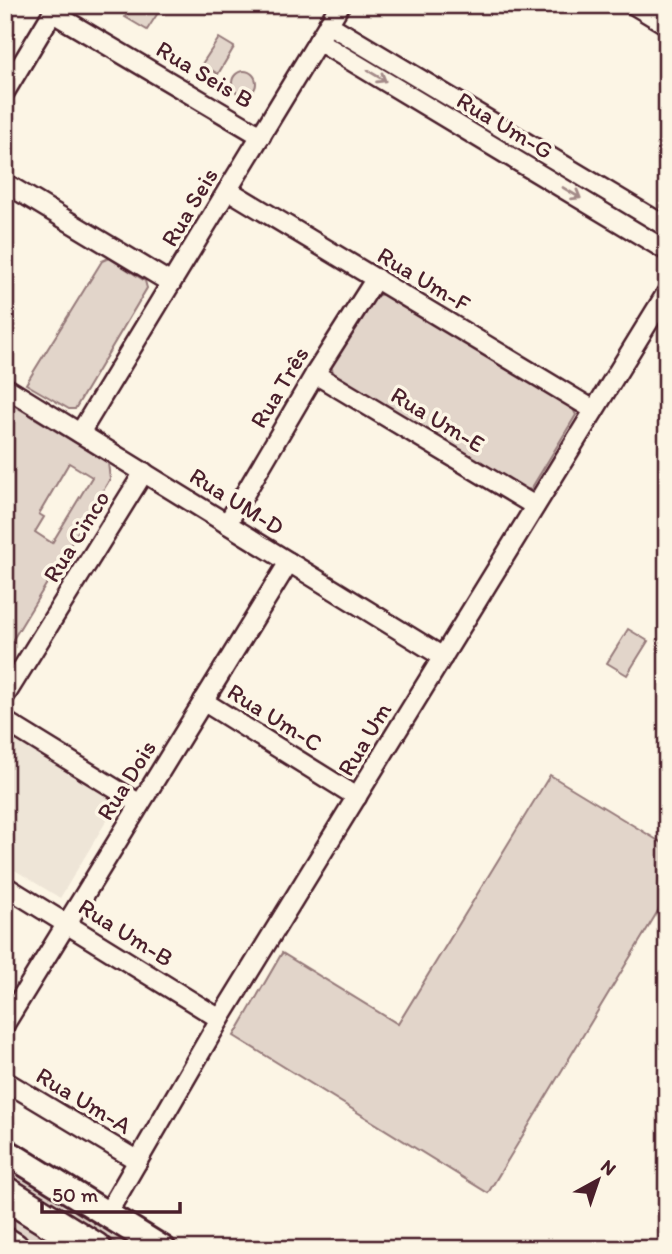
<svg xmlns="http://www.w3.org/2000/svg" width="672" height="1254" viewBox="0 0 672 1254" font-family="Itim,sans-serif">
  <style>
    .built { fill: #eee5d7 }
    .green { fill: #e2d5ca; stroke: #967a7a; stroke-width: 2; fill-rule: evenodd }
    .lines { fill: none; stroke-linecap: round; stroke-linejoin: round }
    .street-casing { stroke: #4a1f2b; stroke-width: 23 }
    .secondary-casing { stroke: #4a1f2b; stroke-width: 30 }
    .highway-casing { stroke: #4a1f2b; stroke-width: 37 }
    .street { stroke: #fcf5e5; stroke-width: 18 }
    .secondary { stroke: #fcf5e5; stroke-width: 24 }
    .highway { stroke: #fcf5e5; stroke-width: 32 }
    .oneway { stroke: #a38a88 }
    .labels { text-anchor: middle; dominant-baseline: central; stroke-width: 7; stroke-linejoin: round; paint-order: stroke }
    .street-label { font-size: 24px; fill: #4a1f2b; stroke: #fcf5e5 }
  </style>
  <rect width="100%" height="100%" fill="#fcf5e5"/>
  <filter id="ink" filterUnits="userSpaceOnUse"><feTurbulence type="fractalNoise" baseFrequency=".0143" numOctaves="2"/><feDisplacementMap in="SourceGraphic" scale="14" xChannelSelector="R" yChannelSelector="G"/><feConvolveMatrix kernelMatrix="1 2 1 2 8 2 1 2 1" color-interpolation-filters="sRGB"/></filter>
  <g filter="url(#ink)">
    <polygon class="built" points="5,731 119,800 60,898 5,864"/>
    <g class="green">
      <polygon points="132,5 163,5 147,30 125,17"/>
      <polygon points="219,38 234,47 218,74 202,64"/>
      <circle cx="244" cy="83" r="12"/>
      <polygon points="109,258 145,281 147,288 75,409 69,409 26,384 102,261"/>
      <polygon points="383,294 573,409 576,415 531,489 524,490 335,376 331,367 376,296"/>
      <path d="M5 400 108 463 110 479 12 641H5ZM69 463 92 477 52 543 35 532 44 517 39 514Z"/>
      <polygon points="628,629 648,641 627,675 607,663"/>
      <polygon points="550,775 667,846 667,896 488,1193 234,1036 282,953 398,1024"/>
      <polygon points="5,1163 144,1249 126,1249 5,1174"/>
      <polygon points="5,1211 66,1249 40,1249 5,1227"/>
    </g>
    <g class="lines">
      <g class="street-casing">
        <g id="street">
          <polyline points="634,5 667,25"/>
          <polyline points="53,13 261,136"/>
          <polyline points="328,24 667,227"/>
          <polyline points="318,41 667,251"/>
          <polyline points="5,92 57,5"/>
          <polyline points="5,183 171,283"/>
          <polyline points="228,190 594,410"/>
          <polyline points="315,374 535,506"/>
          <polyline points="5,387 443,657"/>
          <polyline points="80,433 340,5"/>
          <polyline points="227,524 315,374 376,278"/>
          <polyline points="5,696 144,472"/>
          <polyline points="203,701 357,797"/>
          <polyline points="5,721 140,804"/>
          <polyline points="5,886 220,1019"/>
          <polyline points="5,1024 289,562"/>
          <polyline points="5,1081 138,1161"/>
          <polyline points="107,1214 220,1019 667,292"/>
        </g>
      </g>
      <g class="secondary-casing">
        <polyline id="secondary" points="5,1151 163,1249"/>
      </g>
      <g class="highway-casing">
        <g id="highway">
          <polyline points="5,1193 95,1249"/>
          <polyline points="5,1244 13,1249"/>
        </g>
      </g>
      <use href="#street" class="street"/>
      <use href="#secondary" class="secondary"/>
      <use href="#highway" class="highway"/>
    </g>
    <defs><path id="oneway-shaft" d="M-6 0H5M1.5-3L5.5 0L1.5 3" fill="none" stroke-width="1.6" stroke-linecap="round" stroke-linejoin="round" transform="scale(1.75)"/></defs>
    <g class="oneway">
      <use href="#oneway-shaft" transform="translate(377 76) rotate(31)"/>
      <use href="#oneway-shaft" transform="translate(572 193) rotate(31)"/>
    </g>
  </g>
  <g class="labels">
    <g class="street-label">
      <text transform="translate(205 74) rotate(31)">Rua Seis B</text>
      <text transform="translate(505 125) rotate(31)">Rua Um-G</text>
      <text transform="translate(189 207) rotate(-59)">Rua Seis</text>
      <text transform="translate(424 279) rotate(31)">Rua Um-F</text>
      <text transform="translate(279 387) rotate(-59)">Rua Três</text>
      <text transform="translate(438 419) rotate(31)">Rua Um-E</text>
      <text transform="translate(237 501) rotate(32)">Rua UM-D</text>
      <text transform="translate(76 536) rotate(-58)">Rua Cinco</text>
      <text transform="translate(275 717) rotate(32)">Rua Um-C</text>
      <text transform="translate(364 739) rotate(-59)">Rua Um</text>
      <text transform="translate(126 780) rotate(-58)">Rua Dois</text>
      <text transform="translate(126 932) rotate(32)">Rua Um-B</text>
      <text transform="translate(84 1100) rotate(31)">Rua Um-A</text>
    </g>
  </g>
  <rect width="672" height="1254" fill="none" stroke="#fcf5e5" stroke-width="28"/>
  <rect x="14" y="14" width="644" height="1226" fill="none" stroke="#4a1f2b" stroke-width="2.5" filter="url(#ink)"/>
  <g transform="translate(598 1180) rotate(40)" stroke="#fcf5e5" stroke-width="5" paint-order="stroke">
  <path d="M0-5L12 26L0 18L-12 26Z" fill="#4a1f2b"/>
  <text y="-10" font-size="19" font-weight="bold" text-anchor="middle" fill="#4a1f2b">N</text>
  </g>
  <path d="M42 1202v10h138v-10" fill="none" stroke="#4a1f2b" stroke-width="3.5"/>
  <text x="52" y="1202" font-size="21" fill="#4a1f2b" stroke="#fcf5e5" stroke-width="5" paint-order="stroke">50 m</text>
</svg>
